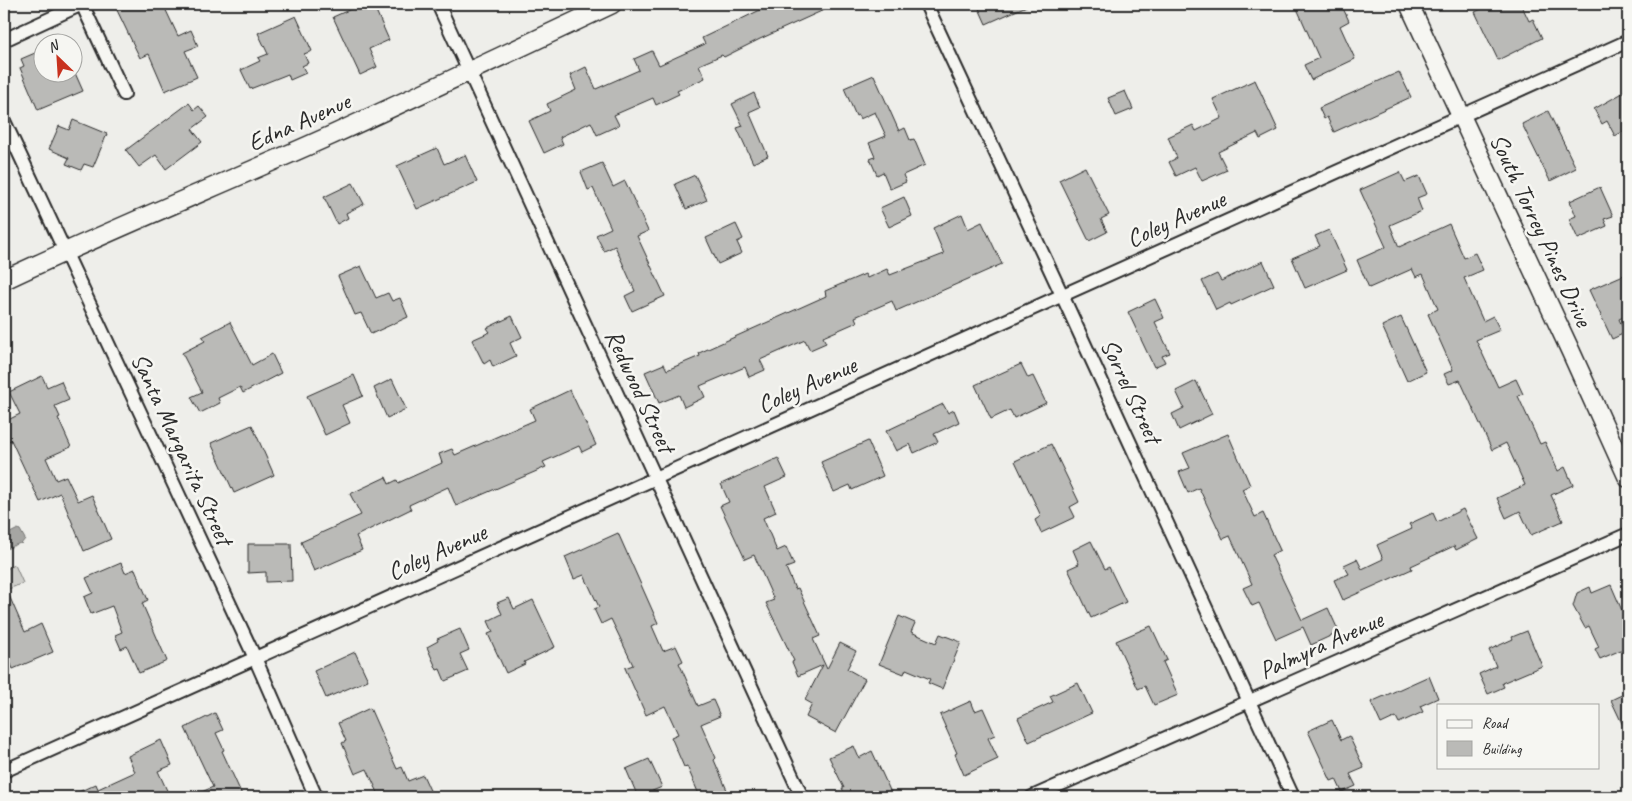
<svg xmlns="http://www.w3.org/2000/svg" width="1632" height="801" viewBox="0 0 1632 801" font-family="Caveat,sans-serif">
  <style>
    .green { fill: #cececa; stroke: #7c7c7a }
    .water { fill: #a6a6a3; stroke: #757573 }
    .building { fill: #babab7; stroke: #2b2b2b }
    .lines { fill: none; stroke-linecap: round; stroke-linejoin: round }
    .street-casing { stroke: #2b2b2b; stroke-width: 16 }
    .secondary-casing { stroke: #2b2b2b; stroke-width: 21 }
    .street { stroke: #f6f6f2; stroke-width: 12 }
    .secondary { stroke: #f6f6f2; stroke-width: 18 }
    .labels { text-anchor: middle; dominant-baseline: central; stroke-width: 5; stroke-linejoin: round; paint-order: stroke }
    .street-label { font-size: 25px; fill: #2b2b2b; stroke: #f6f6f2 }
  </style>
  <rect width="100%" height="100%" fill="#eeeeea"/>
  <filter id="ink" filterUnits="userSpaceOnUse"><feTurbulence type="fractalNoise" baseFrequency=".02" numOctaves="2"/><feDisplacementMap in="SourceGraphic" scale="10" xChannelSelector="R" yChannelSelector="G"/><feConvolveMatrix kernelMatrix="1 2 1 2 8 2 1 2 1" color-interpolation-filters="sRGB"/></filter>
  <g filter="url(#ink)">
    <polygon class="green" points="15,565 23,583 4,591 4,570"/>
    <polygon class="water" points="18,529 20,530 25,539 21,544 20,543 4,550 4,536"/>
    <g class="building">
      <polygon points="114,4 163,4 178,36 191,30 198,46 185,51 197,77 165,91 149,54 140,58"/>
      <polygon points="362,4 373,4 389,40 369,49 377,67 360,75 333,17"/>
      <polygon points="757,4 837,4 760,39 724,57 722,55 699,65 705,78 677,91 679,94 656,105 653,98 614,115 619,125 597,135 591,122 560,137 563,144 544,153 529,121 550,111 547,104 576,90 570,75 586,67 596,89 639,70 634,59 652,51 659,65 705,44 702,38 760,10"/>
      <polygon points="977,4 1031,4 986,24"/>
      <polygon points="1295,4 1341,4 1349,21 1340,26 1355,59 1311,80 1304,65 1319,58"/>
      <polygon points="1492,4 1521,4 1529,21 1533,19 1542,38 1498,60 1475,12"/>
      <polygon points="296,16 312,51 304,54 308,63 302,66 306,73 290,80 288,74 250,89 241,70 260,61 258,58 268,54 258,33"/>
      <polygon points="42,50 42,72 60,72 63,79 75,73 83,91 38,110 20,68 24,66 21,59"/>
      <polygon points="1399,72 1411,97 1334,132 1327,117 1324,119 1319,108"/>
      <polygon points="874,75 899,131 905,128 910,140 914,139 925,165 903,175 906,182 890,189 883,172 877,175 870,159 875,157 869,143 886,136 875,112 860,119 858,115 856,116 844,88"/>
      <polygon points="1255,80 1278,130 1260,139 1257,133 1218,152 1227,170 1202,181 1195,167 1176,176 1169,162 1177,158 1168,137 1193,125 1196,131 1222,118 1213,99"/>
      <polygon points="1628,90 1628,129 1615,136 1607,121 1602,124 1594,109"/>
      <polygon points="1125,91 1133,109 1116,116 1108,98"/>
      <polygon points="754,93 760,107 749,112 768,156 753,163 737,128 743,126 732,104"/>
      <polygon points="189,103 194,110 199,106 208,117 192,129 202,142 166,169 156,155 139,167 126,150"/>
      <polygon points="1548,111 1576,168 1550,181 1522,124"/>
      <polygon points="73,120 107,134 93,167 84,164 81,170 66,164 69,158 49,149 59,126 69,130"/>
      <polygon points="437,148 444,164 465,155 477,182 417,209 397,166"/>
      <polygon points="602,163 613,187 625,181 648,231 637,236 665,296 632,311 625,296 635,291 615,246 604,251 596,235 611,228 593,188 588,190 581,172"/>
      <polygon points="1085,167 1109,215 1101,219 1107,232 1089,241 1059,180"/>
      <polygon points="1400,172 1405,182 1419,176 1427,194 1417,198 1422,211 1390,225 1399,247 1449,224 1464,258 1475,253 1483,270 1464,278 1483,321 1493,316 1500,330 1476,340 1498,387 1516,379 1523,394 1518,396 1540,444 1545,442 1558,471 1565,467 1573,485 1551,495 1563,521 1531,535 1520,511 1506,518 1497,498 1525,485 1506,443 1492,450 1460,380 1449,384 1444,374 1453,370 1428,314 1438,309 1423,274 1416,277 1412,269 1369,288 1357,260 1386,247 1360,190"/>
      <polygon points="695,175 707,200 686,209 675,184"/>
      <polygon points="353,183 364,204 346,213 348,218 337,224 324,197"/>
      <polygon points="1600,187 1613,216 1604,219 1607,226 1578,239 1569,219 1576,216 1570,201"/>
      <polygon points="904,197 912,216 889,227 880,208"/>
      <polygon points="962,214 968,229 982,222 1002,264 896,311 892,301 855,317 857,322 823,337 826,343 810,350 805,340 760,360 765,370 749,377 745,367 700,386 705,397 684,407 679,395 659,403 645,372 664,364 667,370 700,356 699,353 826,296 825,291 865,274 867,278 887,269 890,275 944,254 933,228"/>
      <polygon points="736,224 743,239 737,242 742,253 718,264 706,238"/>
      <polygon points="1329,230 1347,270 1305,288 1292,258 1320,246 1315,236"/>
      <polygon points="1263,261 1274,285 1231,305 1230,303 1216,310 1202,281 1217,274 1221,281"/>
      <polygon points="361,266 376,298 388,293 392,301 400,298 408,317 371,334 361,313 355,315 338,276"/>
      <polygon points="1628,273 1628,315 1619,319 1625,333 1612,339 1589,290"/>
      <polygon points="1155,299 1164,318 1155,322 1170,353 1162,356 1165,362 1154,367 1128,312"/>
      <polygon points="512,316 522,337 510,343 516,356 493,367 490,360 484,364 472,340 490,332 487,328"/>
      <polygon points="1401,317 1426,372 1407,381 1382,326"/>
      <polygon points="230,322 252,365 272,354 281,373 243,393 240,387 218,398 220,403 200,413 191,397 202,392 182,353 205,341 202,337"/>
      <polygon points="1021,364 1028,378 1033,376 1046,403 1014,418 1010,410 991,419 975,385"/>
      <polygon points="354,375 363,396 342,405 350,423 325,435 307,396"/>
      <polygon points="42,376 47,387 61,381 69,400 55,406 60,417 58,418 71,447 46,458 56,480 66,476 78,501 92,495 111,539 84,551 60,493 40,502 11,440 4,443 4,422 20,414 9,392"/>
      <polygon points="392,379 406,409 387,418 374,388"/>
      <polygon points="1196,381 1212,414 1179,430 1172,414 1184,408 1176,391"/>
      <polygon points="570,390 596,445 582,452 579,446 543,462 546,467 456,506 448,487 409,505 411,509 356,536 362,550 314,571 301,542 361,515 350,494 386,477 389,484 397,480 398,483 442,463 439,454 452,449 455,455 535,420 530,409"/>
      <polygon points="943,404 948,413 954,410 959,422 934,434 938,442 914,453 910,444 896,451 886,431"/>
      <polygon points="252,425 274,475 234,493 211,443"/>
      <polygon points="1228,434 1250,485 1242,489 1255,517 1263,513 1280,550 1271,555 1302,620 1328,608 1339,632 1311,645 1303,627 1276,639 1259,603 1252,606 1243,588 1252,584 1230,536 1223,539 1199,488 1188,493 1179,472 1190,468 1183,453"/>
      <polygon points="868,441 883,476 852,490 850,485 834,492 821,462"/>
      <polygon points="1051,444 1079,502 1070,507 1075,517 1041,533 1035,520 1041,516 1015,461"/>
      <polygon points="778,458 787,477 765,487 776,512 763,518 777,551 786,547 794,565 786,568 795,589 798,588 820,636 813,639 827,669 840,643 856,651 847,669 865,679 836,733 806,717 812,704 805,700 823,665 798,676 792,662 794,661 766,603 774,600 754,555 745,559 720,506 729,502 721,484"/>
      <polygon points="1463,509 1478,539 1456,550 1454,546 1411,566 1412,569 1343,600 1334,580 1349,574 1344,565 1357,559 1362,569 1383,559 1377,545 1412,529 1409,524 1433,513 1437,522"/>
      <polygon points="618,533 658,623 652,626 663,651 676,646 683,661 679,663 698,706 713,700 720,716 701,724 716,758 714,760 730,797 700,797 687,766 684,767 671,737 678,734 665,706 646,715 625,668 633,665 611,619 601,624 594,609 599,607 584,575 574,579 565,557"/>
      <polygon points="1091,541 1105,569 1109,567 1126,602 1091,618 1068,569 1079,564 1073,550"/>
      <polygon points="248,544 291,544 292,581 266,582 266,572 248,573"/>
      <polygon points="121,563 125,573 135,569 148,600 142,603 167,661 139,673 127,646 121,649 115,635 122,632 112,606 91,614 84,597 93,593 86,578"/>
      <polygon points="4,584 25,632 41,624 53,652 13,669 4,648"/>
      <polygon points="1611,585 1624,615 1622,620 1628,635 1628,647 1600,659 1595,649 1599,647 1589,626 1585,628 1573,606 1577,593 1590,587 1592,593"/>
      <polygon points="509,598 514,609 533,600 555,647 524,662 525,664 506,673 488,634 493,632 488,621 502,614 497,603"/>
      <polygon points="899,616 915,623 911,632 936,643 940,634 961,642 942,689 928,683 930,679 906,669 904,674 879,664"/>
      <polygon points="1151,626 1167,660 1163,662 1178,695 1154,705 1145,686 1138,689 1116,641"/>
      <polygon points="460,629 469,650 460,654 468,671 445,681 440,669 437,670 427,647 438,641 437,639"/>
      <polygon points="1527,631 1542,666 1502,683 1504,687 1488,694 1479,674 1496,666 1489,650 1513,639 1512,637"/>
      <polygon points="355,652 368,680 326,698 314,671"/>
      <polygon points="1429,676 1438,698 1420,706 1423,712 1399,723 1396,717 1381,724 1371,702"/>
      <polygon points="1078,683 1092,713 1029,742 1018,718 1053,702 1050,696"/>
      <polygon points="1628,692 1628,736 1611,700"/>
      <polygon points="971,701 975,711 983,708 995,735 988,738 998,759 964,775 955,754 957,753 940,715"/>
      <polygon points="370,708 397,769 402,767 408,781 423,775 433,797 380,797 367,769 355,774 342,743 346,741 338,723"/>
      <polygon points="215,713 223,730 216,733 224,750 222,751 243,797 190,797 213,787 185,728"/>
      <polygon points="1332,720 1341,740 1349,736 1364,768 1350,774 1356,786 1342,792 1336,779 1331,781 1308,731"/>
      <polygon points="161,740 172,765 158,771 170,797 68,797 96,784 98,789 135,772 128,756"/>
      <polygon points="854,746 859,758 872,751 893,797 846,797 842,788 844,788 829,757"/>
      <polygon points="649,759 662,787 638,797 626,769"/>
    </g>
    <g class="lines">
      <g class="street-casing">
        <g id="street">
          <polyline points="82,4 124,94"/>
          <polyline points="438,4 802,797"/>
          <polyline points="926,4 1062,295 1293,797"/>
          <polyline points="4,40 82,4"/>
          <polyline points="4,121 255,658 316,797"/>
          <polyline points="4,771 1628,41"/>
          <polyline points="1032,797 1628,534"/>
        </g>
      </g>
      <g class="secondary-casing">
        <g id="secondary">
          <polyline points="1409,4 1571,352 1628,478"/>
          <path d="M4 280C112 229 223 184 332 135 426 92 519 48 612 4"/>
        </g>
      </g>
      <use href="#street" class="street"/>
      <use href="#secondary" class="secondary"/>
    </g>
  </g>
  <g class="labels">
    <g class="street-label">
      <text transform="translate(299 122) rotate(-24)">Edna Avenue</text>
      <text transform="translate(1176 219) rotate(-24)">Coley Avenue</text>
      <text transform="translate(1541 230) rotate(65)">South Torrey Pines Drive</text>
      <text transform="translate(807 385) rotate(-24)">Coley Avenue</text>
      <text transform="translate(640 391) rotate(65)">Redwood Street</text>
      <text transform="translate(1131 391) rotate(65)">Sorrel Street</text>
      <text transform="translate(182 449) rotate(65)">Santa Margarita Street</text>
      <text transform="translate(437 552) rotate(-24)">Coley Avenue</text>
      <text transform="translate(1321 645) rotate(-24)">Palmyra Avenue</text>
    </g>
  </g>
  <rect width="1632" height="801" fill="none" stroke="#f6f6f2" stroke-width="20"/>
  <rect x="10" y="10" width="1612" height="781" fill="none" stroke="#2b2b2b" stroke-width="2" filter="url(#ink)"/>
  <rect x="1437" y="704" width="162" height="65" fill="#f6f6f2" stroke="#a5a5a2"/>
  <rect x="1447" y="720" width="25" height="8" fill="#f6f6f2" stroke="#a5a5a2"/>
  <text x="1482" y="728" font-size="15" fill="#2b2b2b">Road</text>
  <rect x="1447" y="741" width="25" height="15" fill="#babab7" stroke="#a5a5a2"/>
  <text x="1482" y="754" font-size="15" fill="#2b2b2b">Building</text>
  <g transform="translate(58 58) rotate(335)"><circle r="24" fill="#f6f6f2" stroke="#a5a5a2"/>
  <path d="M0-4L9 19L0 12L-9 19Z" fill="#c8321e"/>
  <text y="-8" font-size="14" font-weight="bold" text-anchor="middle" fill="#2b2b2b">N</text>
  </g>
</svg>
